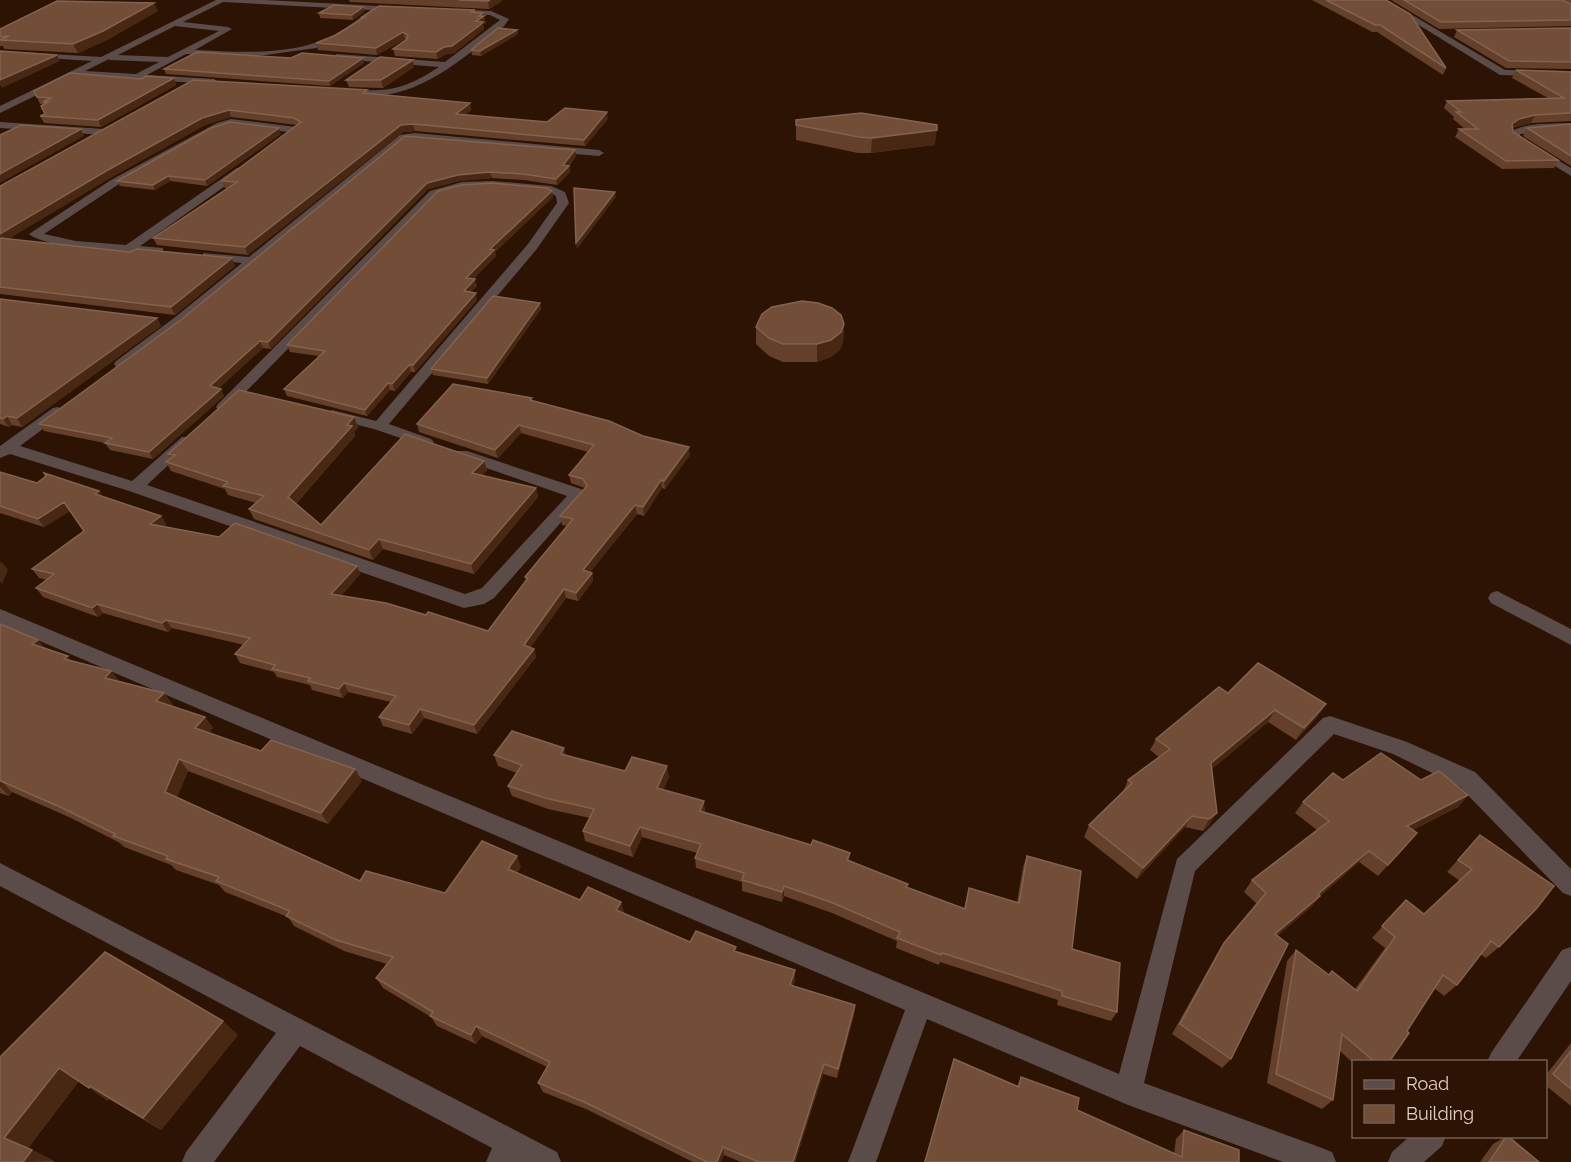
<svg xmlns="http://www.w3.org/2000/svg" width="1571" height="1162" viewBox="0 0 1571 1162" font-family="Raleway,sans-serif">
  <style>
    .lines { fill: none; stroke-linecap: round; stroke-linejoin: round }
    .street { fill: #5b4b49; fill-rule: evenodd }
    .wall { fill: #643f29 }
    .shaded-wall { fill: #482713 }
    .building { fill: #724e39; stroke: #83624f; stroke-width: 1.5 }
  </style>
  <rect width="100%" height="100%" fill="#2c1304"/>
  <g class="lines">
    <g class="street">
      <path d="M216 0H265L399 7 403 9 399 11 380 10 344 36 316 48 258 56 186 54 147 75 214 79 218 82 217 84 76 76 0 113V106L92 61 0 55V51L101 57ZM223 2 371 10C357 20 343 31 328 38 287 56 238 52 195 50L232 29 228 27 183 22ZM175 26 219 31 168 57 118 55ZM109 59 110 60 159 62 136 74 85 71Z"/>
      <polygon points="1378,0 1387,0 1505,70 1571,71 1571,77 1500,75"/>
      <path d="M451 9 491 11 509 19 504 26C453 66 410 107 341 94V90L344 89C387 92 402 91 439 67L339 59 336 58V54L445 62 500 20 490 15 454 13 450 11Z"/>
      <path d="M231 119 296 127 301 130 281 145 276 142 288 132 231 125 223 127 119 184 44 234 76 241 126 245 237 168H245V172L140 246 163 248V254C142 258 44 248 29 234L111 180 217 123Z"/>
      <polygon points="0,122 104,129 109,132 104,135 0,128"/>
      <path d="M1571 123V129L1520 134V137L1571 168V176L1510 138V132C1526 122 1552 124 1571 123Z"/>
      <polygon points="415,133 599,150 604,153 599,156 406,140 184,324 126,367 116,367 114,364 116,361 174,318 242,263 203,259 203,253 249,257 400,135"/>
      <path d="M492 181 551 186 565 192 569 203 536 250 389 424 431 439 434 442 431 445H421L374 429 327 417 325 414 332 410 376 421 528 244 557 203 556 196 549 192C511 189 474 182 438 195L228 410H218L216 407 218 404 430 191 462 182Z"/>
      <polygon points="58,407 65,411 63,414 20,446 132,481 182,437 192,437 195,440 192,443 147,485 465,594 482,588 567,496 455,457 453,454 455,451 467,451 584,490 586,494 494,598 484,604 464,608 129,491 10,454 0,458 0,446 53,408"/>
      <polygon points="1497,591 1571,629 1571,645 1491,603 1488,598 1491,593"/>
      <polygon points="0,609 1119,1074 1177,859 1323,718 1330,716 1407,742 1475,772 1571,869 1571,896 1563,893 1459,786 1393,754 1334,734 1195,871 1144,1083 1322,1148 1332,1152 1336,1162 1283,1162 1128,1105 927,1019 876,1162 848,1162 905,1010 0,624"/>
      <polygon points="0,863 557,1152 561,1162 486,1162 492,1148 300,1046 214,1162 182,1162 186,1152 276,1033 0,886"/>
      <polygon points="1571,947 1571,981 1516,1062 1487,1062 1491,1053 1562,950"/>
      <polygon points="1410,1136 1446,1136 1442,1146 1424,1162 1388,1162 1392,1152"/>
    </g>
  </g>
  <g class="wall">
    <polygon points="349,0 502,0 502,1 489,9 350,2"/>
    <polygon points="1312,0 1386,0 1446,68 1443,75 1377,32 1372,32"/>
    <polygon points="1391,0 1562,0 1571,4 1571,26 1439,29"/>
    <polygon points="1563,0 1571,0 1571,4"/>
    <polygon points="158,11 107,40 78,53 4,49 3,46 0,46 0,29"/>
    <polygon points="365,11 353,20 320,18 319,13"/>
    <polygon points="475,13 483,16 486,23 483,24 484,29 454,53 446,54 438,59 395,56 393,49 406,40 405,39 377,55 318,50 316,43 336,35 363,19 362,17"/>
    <polygon points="1571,28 1571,69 1506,68 1454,37 1457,30"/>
    <polygon points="518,34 481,56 472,55 471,50"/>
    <polygon points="363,58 364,63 330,86 166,74 164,69"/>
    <polygon points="414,67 383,88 349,87 346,80"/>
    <polygon points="1516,70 1571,72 1571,121 1531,123 1515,127 1512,129 1513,132 1558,160 1554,168 1502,169 1455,137 1459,129 1465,129 1453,119 1454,117 1444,108 1447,101 1548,98 1512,78"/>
    <polygon points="174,78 176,85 101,127 44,123 40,116 45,114 44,104 40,104 34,91 141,79"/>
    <polygon points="193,80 368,94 470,103 471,110 465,115 547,122 608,119 585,146 415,131 403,132 248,255 157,245 153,238 229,188 225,188 222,181 297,125 231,117 205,125 110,178 8,239 130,252 232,258 235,266 175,315 0,294 0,186"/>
    <polygon points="796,120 935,145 871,153 858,153 796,140"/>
    <polygon points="1571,124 1571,166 1523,136 1527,128"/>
    <polygon points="281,134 207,186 170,181 155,190 120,186 117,181"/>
    <polygon points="405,136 576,156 569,166 570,172 557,185 524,180 492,178 459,181 428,189 271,349 263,348 219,388 224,396 153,459 110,450 105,443 44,431 39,424 182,319"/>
    <polygon points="553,197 495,252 496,256 473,279 477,286 470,292 477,300 415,372 411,372 395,391 390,390 367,416 287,396 284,389 319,356 290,352 287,345"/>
    <polygon points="0,299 157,318 161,326 22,427 12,425 9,427 0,424"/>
    <polygon points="540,303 541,309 488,384 433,375 431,369"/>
    <polygon points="844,324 843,342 840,350 831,357 817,362 783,362 769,356 756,344 756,327"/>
    <polygon points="532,398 532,401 643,436 690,455 665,489 662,488 644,516 637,514 590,572 592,573 593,581 578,601 566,598 530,648 534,649 536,657 477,734 424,718 412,734 383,726 379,717 391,702 348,692 343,698 312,690 310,685 277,677 274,672 240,663 235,654 244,645 172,628 168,632 103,613 98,617 43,597 36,588 47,580 39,578 32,569 84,531 70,511 44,527 0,513 0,472 37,483 99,491 103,497 161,516 166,524 163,527 360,574 341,596 426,615 488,631 526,581 525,577 567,526 562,525 560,516 585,488 571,483 569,475 588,452 521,433 498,458 419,432 417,424"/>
    <polygon points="354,417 358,427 354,432 355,436 296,504 321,525 484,461 487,470 482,475 536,488 538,497 474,574 383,549 373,560 254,519 249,509 256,503 228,495 225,489 171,471 166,462 171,458 168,454"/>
    <polygon points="0,624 38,640 45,649 72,661 111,671 119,681 164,693 173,705 172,706 205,717 213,728 209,733 261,751 355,769 362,781 328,824 188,771 177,797 360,881 445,893 521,867 517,873 580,900 621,902 623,913 690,942 736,951 795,980 793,986 855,1005 854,1015 837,1078 823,1074 795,1162 741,1162 724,1155 721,1162 693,1162 588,1110 543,1092 538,1083 547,1067 482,1036 476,1044 437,1026 431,1017 383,988 376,978 387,964 344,951 294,926 288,917 225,892 219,885 176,870 171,865 124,847 120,843 71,818 12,792 9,796 0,793"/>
    <polygon points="1228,693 1318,716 1296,740 1268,722 1212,769 1210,824 1203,831 1185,827 1137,879 1084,837 1089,825 1123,792 1128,780 1159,757 1150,750 1156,739"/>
    <polygon points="494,755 566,756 625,771 669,777 663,790 705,811 705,812 811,845 850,853 849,860 907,888 964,909 969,888 1017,902 1023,867 1027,856 1072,949 1117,1012 1111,1021 1057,1005 1058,1000 940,962 939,965 896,948 897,941 832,913 784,896 782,902 742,891 742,882 696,868 695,858 697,853 642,837 633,857 585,841 583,831 590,818 548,809 512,796 508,786 517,773 498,766"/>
    <polygon points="1343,780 1421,780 1468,795 1458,807 1413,830 1407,845 1378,876 1359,862 1320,896 1311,907 1277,936 1231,1059 1222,1068 1172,1034 1217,954 1224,943 1257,904 1244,892 1252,880 1317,830 1295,813 1303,802"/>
    <polygon points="1480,835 1499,947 1486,958 1480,954 1457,985 1444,996 1434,988 1407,1031 1389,1062 1353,1062 1353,1063 1340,1051 1333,1100 1322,1109 1267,1083 1287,961 1296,950 1329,975 1355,989 1385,948 1372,938 1406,900 1424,914 1460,881 1447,872"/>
    <polygon points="238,1035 161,1130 109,1099 108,1101 79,1081 28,1148 54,1161 53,1162 0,1162 0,1057"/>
    <polygon points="1571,1043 1571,1106 1545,1085 1545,1076"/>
    <polygon points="954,1059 1017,1086 1021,1077 1077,1110 1174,1154 1176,1139 1184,1130 1239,1162 924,1162"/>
    <polygon points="1505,1137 1509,1137 1539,1162 1480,1162 1493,1144"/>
  </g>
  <g class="shaded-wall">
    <polygon points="490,0 502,0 502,1 489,9 488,1"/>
    <polygon points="154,3 158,11 107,40 78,53 73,44"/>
    <polygon points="363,7 365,11 353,20 352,15"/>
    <polygon points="483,13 486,23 483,24 484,29 454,53 446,54 438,59 436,52 476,21 479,16"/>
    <polygon points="517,30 518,34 481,56 480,51"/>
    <polygon points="403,32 405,39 377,55 376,48"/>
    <polygon points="57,55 60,61 2,88 0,85 0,80"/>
    <polygon points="363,58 364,63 330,86 329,81"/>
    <polygon points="413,60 414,67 383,88 381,80"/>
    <polygon points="174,78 176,85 101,127 98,120"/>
    <polygon points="470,103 471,110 457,121 456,114"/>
    <polygon points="229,110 231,117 205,125 110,178 0,244 0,234 106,171 202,118"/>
    <polygon points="607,112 608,119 585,146 584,140"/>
    <polygon points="1535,115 1531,123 1515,127 1508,132 1512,124 1519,119"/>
    <polygon points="413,124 415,131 403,132 248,255 245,247 401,125"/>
    <polygon points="279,128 281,134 207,186 205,180"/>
    <polygon points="81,129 84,136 0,183 0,174"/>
    <polygon points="937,130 935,145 871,153 872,138"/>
    <polygon points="575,150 576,156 565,170 569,166 570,172 557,185 556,179 563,165"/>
    <polygon points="490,172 492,178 459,181 428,189 271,349 268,342 427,183 458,175"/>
    <polygon points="168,176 170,181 155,190 153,185"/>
    <polygon points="552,191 553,197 495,252 496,256 468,285 466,278 490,249"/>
    <polygon points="615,192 616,197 577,249 576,243"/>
    <polygon points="232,258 235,266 175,315 171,307"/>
    <polygon points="475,279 477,286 465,298 464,291"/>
    <polygon points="476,293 477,300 415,372 413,365"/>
    <polygon points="540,303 541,309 488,384 487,378"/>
    <polygon points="157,318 161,326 22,427 17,418"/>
    <polygon points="844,324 843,342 840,350 831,357 817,362 817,344"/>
    <polygon points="260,341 263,348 214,393 210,386"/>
    <polygon points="409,365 411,372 395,391 392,384"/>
    <polygon points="388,383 390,390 367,416 365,410"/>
    <polygon points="221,389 224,396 153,459 149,452"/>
    <polygon points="7,416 12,425 9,427 3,419"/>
    <polygon points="354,417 358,427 354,432 355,436 293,507 288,497"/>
    <polygon points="519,425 521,433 498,458 495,450"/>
    <polygon points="689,447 690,455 665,489 664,481"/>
    <polygon points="484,461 487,470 475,483 472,473"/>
    <polygon points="661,480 662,488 644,516 643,507"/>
    <polygon points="536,488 538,497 474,574 471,564"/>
    <polygon points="99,491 105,500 95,494"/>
    <polygon points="64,502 70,511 44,527 38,519"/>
    <polygon points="635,505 637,514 585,579 583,570"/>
    <polygon points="161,516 166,524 156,533 150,524"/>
    <polygon points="379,539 383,549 373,560 369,550"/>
    <polygon points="1,561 8,570 2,584 0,581 0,564"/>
    <polygon points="357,566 360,574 335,603 331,594"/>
    <polygon points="592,573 593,581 578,601 576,593"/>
    <polygon points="564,589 566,598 526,654 524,645"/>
    <polygon points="97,604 103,613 98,617 92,608"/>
    <polygon points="166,620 172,628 168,632 162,623"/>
    <polygon points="38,640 48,652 32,644"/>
    <polygon points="534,649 536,657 477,734 474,725"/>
    <polygon points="68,656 77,668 64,659"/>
    <polygon points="111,671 120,683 105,678"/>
    <polygon points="344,683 348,692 343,698 339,689"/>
    <polygon points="164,693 173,705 165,713 156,701"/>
    <polygon points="1326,704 1318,716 1296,740 1304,728"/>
    <polygon points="420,709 424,718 412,734 409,725"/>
    <polygon points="1275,710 1268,722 1205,775 1211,763"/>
    <polygon points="205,717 213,728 203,740 195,728"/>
    <polygon points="564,748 567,759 561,754"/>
    <polygon points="179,759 188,771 175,803 165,792"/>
    <polygon points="667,766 669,777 659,799 657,788"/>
    <polygon points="355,769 362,781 328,824 321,813"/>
    <polygon points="0,781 1,781 12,792 9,796 0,787"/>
    <polygon points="1468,795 1458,807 1397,838 1407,826"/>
    <polygon points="704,801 705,811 701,821 700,811"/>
    <polygon points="1217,813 1210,824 1203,831 1209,819"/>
    <polygon points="1192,816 1185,827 1137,879 1143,868"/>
    <polygon points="640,827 642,837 633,857 630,846"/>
    <polygon points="1369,851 1359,862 1309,905 1318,894"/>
    <polygon points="517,856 521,867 512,880 508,869"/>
    <polygon points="784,886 784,896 782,902 782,892"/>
    <polygon points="1320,896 1311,907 1266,945 1275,934"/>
    <polygon points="621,902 624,912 619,921 616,910"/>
    <polygon points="795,970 795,980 790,995 790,985"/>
    <polygon points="855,1005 854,1015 837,1078 838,1069"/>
    <polygon points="223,1021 238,1035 161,1130 143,1118"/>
    <polygon points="476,1026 482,1036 476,1044 471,1035"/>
    <polygon points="824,1064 823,1074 795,1162 793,1162"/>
    <polygon points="59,1068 79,1081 26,1150 4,1138"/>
    <polygon points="90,1086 109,1099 108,1101 89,1088"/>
    <polygon points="723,1147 724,1155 721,1162 717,1162"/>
    <polygon points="32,1150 54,1161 23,1162"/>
  </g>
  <g class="building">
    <polygon points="459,0 490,0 488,1"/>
    <polygon points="1326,0 1386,0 1410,14 1446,68 1380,25 1375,25"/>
    <polygon points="1404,0 1562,0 1571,4 1571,20 1441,22"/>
    <polygon points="57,1 154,3 103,31 73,44 0,40 9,36 0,37 0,29"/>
    <polygon points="334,5 363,7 352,15 319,13"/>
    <polygon points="379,6 475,10 471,12 483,13 479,16 484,16 476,21 483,22 480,25 452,46 444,47 436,52 393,49 407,39 408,35 403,32 376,48 316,43 336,35 365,17 362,17"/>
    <polygon points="498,28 517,30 480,51 471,50"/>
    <polygon points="1571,28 1571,62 1509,61 1457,30"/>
    <polygon points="0,51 57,55 0,80"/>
    <polygon points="197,52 291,58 302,53 363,58 329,81 164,69"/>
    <polygon points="380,57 413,60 381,80 346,80"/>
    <polygon points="1516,70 1571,72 1571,113 1535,115 1519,119 1512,124 1513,132 1558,160 1506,161 1459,129 1478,129 1456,112 1461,112 1447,101 1564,98"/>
    <polygon points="70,73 141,79 146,76 174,78 98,120 40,116 45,114 41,106 48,102 43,102 51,98 37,97 34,91"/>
    <polygon points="193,80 367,90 363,93 470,103 456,114 547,122 565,108 607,112 584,140 413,124 401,125 245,247 153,238 237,182 222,181 301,122 294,118 229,110 202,118 106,171 0,234 0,186"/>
    <polygon points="861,113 937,125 937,130 872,138 859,137 796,125 796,120"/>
    <polygon points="230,122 279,128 205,180 168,176 153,185 117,181 211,128"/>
    <polygon points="1571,124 1571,156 1527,128"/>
    <polygon points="21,125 81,129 0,174 0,135"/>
    <polygon points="405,136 575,150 563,165 569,166 556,179 523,174 490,172 458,175 427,183 268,342 260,341 210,386 221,389 149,452 105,443 112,438 39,424 182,319"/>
    <polygon points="491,183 547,188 552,191 490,249 494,250 466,278 475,279 464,291 476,293 413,365 409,365 392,384 388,383 365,410 284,389 325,351 287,345 438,191 461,185"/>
    <polygon points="574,188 615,192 576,243"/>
    <polygon points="0,238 130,252 137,249 232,258 171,307 0,287"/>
    <polygon points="493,296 540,303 487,378 431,369"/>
    <polygon points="0,299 157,318 17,418 7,416 3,419 0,418"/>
    <polygon points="802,301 818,303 832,308 841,315 844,324 841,332 831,340 817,344 783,344 769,338 756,327 762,314 772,307"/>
    <polygon points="453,384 532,398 530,400 609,421 643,436 689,447 664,481 661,480 643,507 635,505 583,570 592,573 576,593 564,589 524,645 534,649 474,725 420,709 409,725 379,717 396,696 344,683 339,689 308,681 310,678 272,669 275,665 235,654 250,638 166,620 162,623 97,604 92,608 36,588 54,574 32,569 84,531 64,502 38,519 0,506 0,472 37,483 46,476 44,473 99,491 95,494 161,516 150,524 219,537 235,523 357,566 331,594 386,603 426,615 428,612 488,631 528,578 525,577 573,519 560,516 587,486 583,479 569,475 594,445 519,425 495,450 417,424"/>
    <polygon points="239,390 354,417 347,425 352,426 288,497 321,525 405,434 484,461 472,473 536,488 471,564 379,539 369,550 249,509 264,496 223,486 228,482 166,462 175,455 168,454"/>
    <polygon points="0,624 38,640 32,644 68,656 64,659 111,671 105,678 164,693 156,701 205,717 195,728 261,751 271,740 355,769 321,813 179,759 165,792 360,881 366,871 445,893 482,841 517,856 508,869 580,900 588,887 621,902 616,910 690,942 696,931 736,947 734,951 795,970 790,985 855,1005 838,1069 824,1064 793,1162 759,1162 723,1147 717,1162 707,1162 584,1102 538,1083 550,1062 476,1026 471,1035 430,1016 433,1012 376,978 393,957 336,940 286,916 290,911 216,881 219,877 166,859 168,856 113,836 115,834 60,807 1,781 0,781"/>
    <polygon points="1258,663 1326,704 1304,728 1275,710 1211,763 1217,813 1209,819 1192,816 1143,868 1089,825 1132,783 1128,780 1170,749 1156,739 1219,687 1228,693"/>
    <polygon points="512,731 564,748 561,754 625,771 632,757 667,766 657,788 704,801 700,811 811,845 813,840 850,853 847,860 908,884 906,887 965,909 969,888 1019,903 1027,856 1081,871 1072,949 1120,963 1117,1012 1062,996 1062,991 942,953 941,955 897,938 900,932 833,903 784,886 782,892 742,880 744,873 695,858 701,844 640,827 630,846 583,831 594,809 545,798 508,786 522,765 494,755"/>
    <polygon points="1381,753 1421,780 1439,771 1468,795 1407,826 1417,833 1388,865 1369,851 1318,894 1320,896 1275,934 1288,944 1231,1059 1180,1024 1224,943 1266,893 1252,880 1329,821 1303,802 1333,773 1343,780"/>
    <polygon points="1480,835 1554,886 1537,908 1499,947 1491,941 1457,985 1443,975 1407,1031 1409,1033 1389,1062 1375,1062 1342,1034 1333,1100 1276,1074 1296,950 1329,975 1332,971 1357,991 1395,937 1382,926 1406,900 1424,914 1472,869 1458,860"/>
    <polygon points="105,952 223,1021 143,1118 90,1086 89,1088 59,1068 4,1138 32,1150 23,1162 0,1162 0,1057"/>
    <polygon points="1571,1051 1571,1089 1553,1074"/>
    <polygon points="954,1059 1019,1087 1021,1077 1079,1098 1077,1110 1182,1157 1184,1130 1239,1150 1239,1162 925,1162"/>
    <polygon points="1506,1137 1509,1137 1539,1162 1489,1162"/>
  </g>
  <rect x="1352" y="1060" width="195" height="78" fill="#2c1304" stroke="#745e51" stroke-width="1.5"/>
  <rect x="1364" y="1080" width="30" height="9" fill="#5b4b49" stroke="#745e51" stroke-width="1.5"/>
  <text x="1406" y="1090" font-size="18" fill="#e0cec4">Road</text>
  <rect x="1364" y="1105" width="30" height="18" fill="#724e39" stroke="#745e51" stroke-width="1.5"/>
  <text x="1406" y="1120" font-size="18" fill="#e0cec4">Building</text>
</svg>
